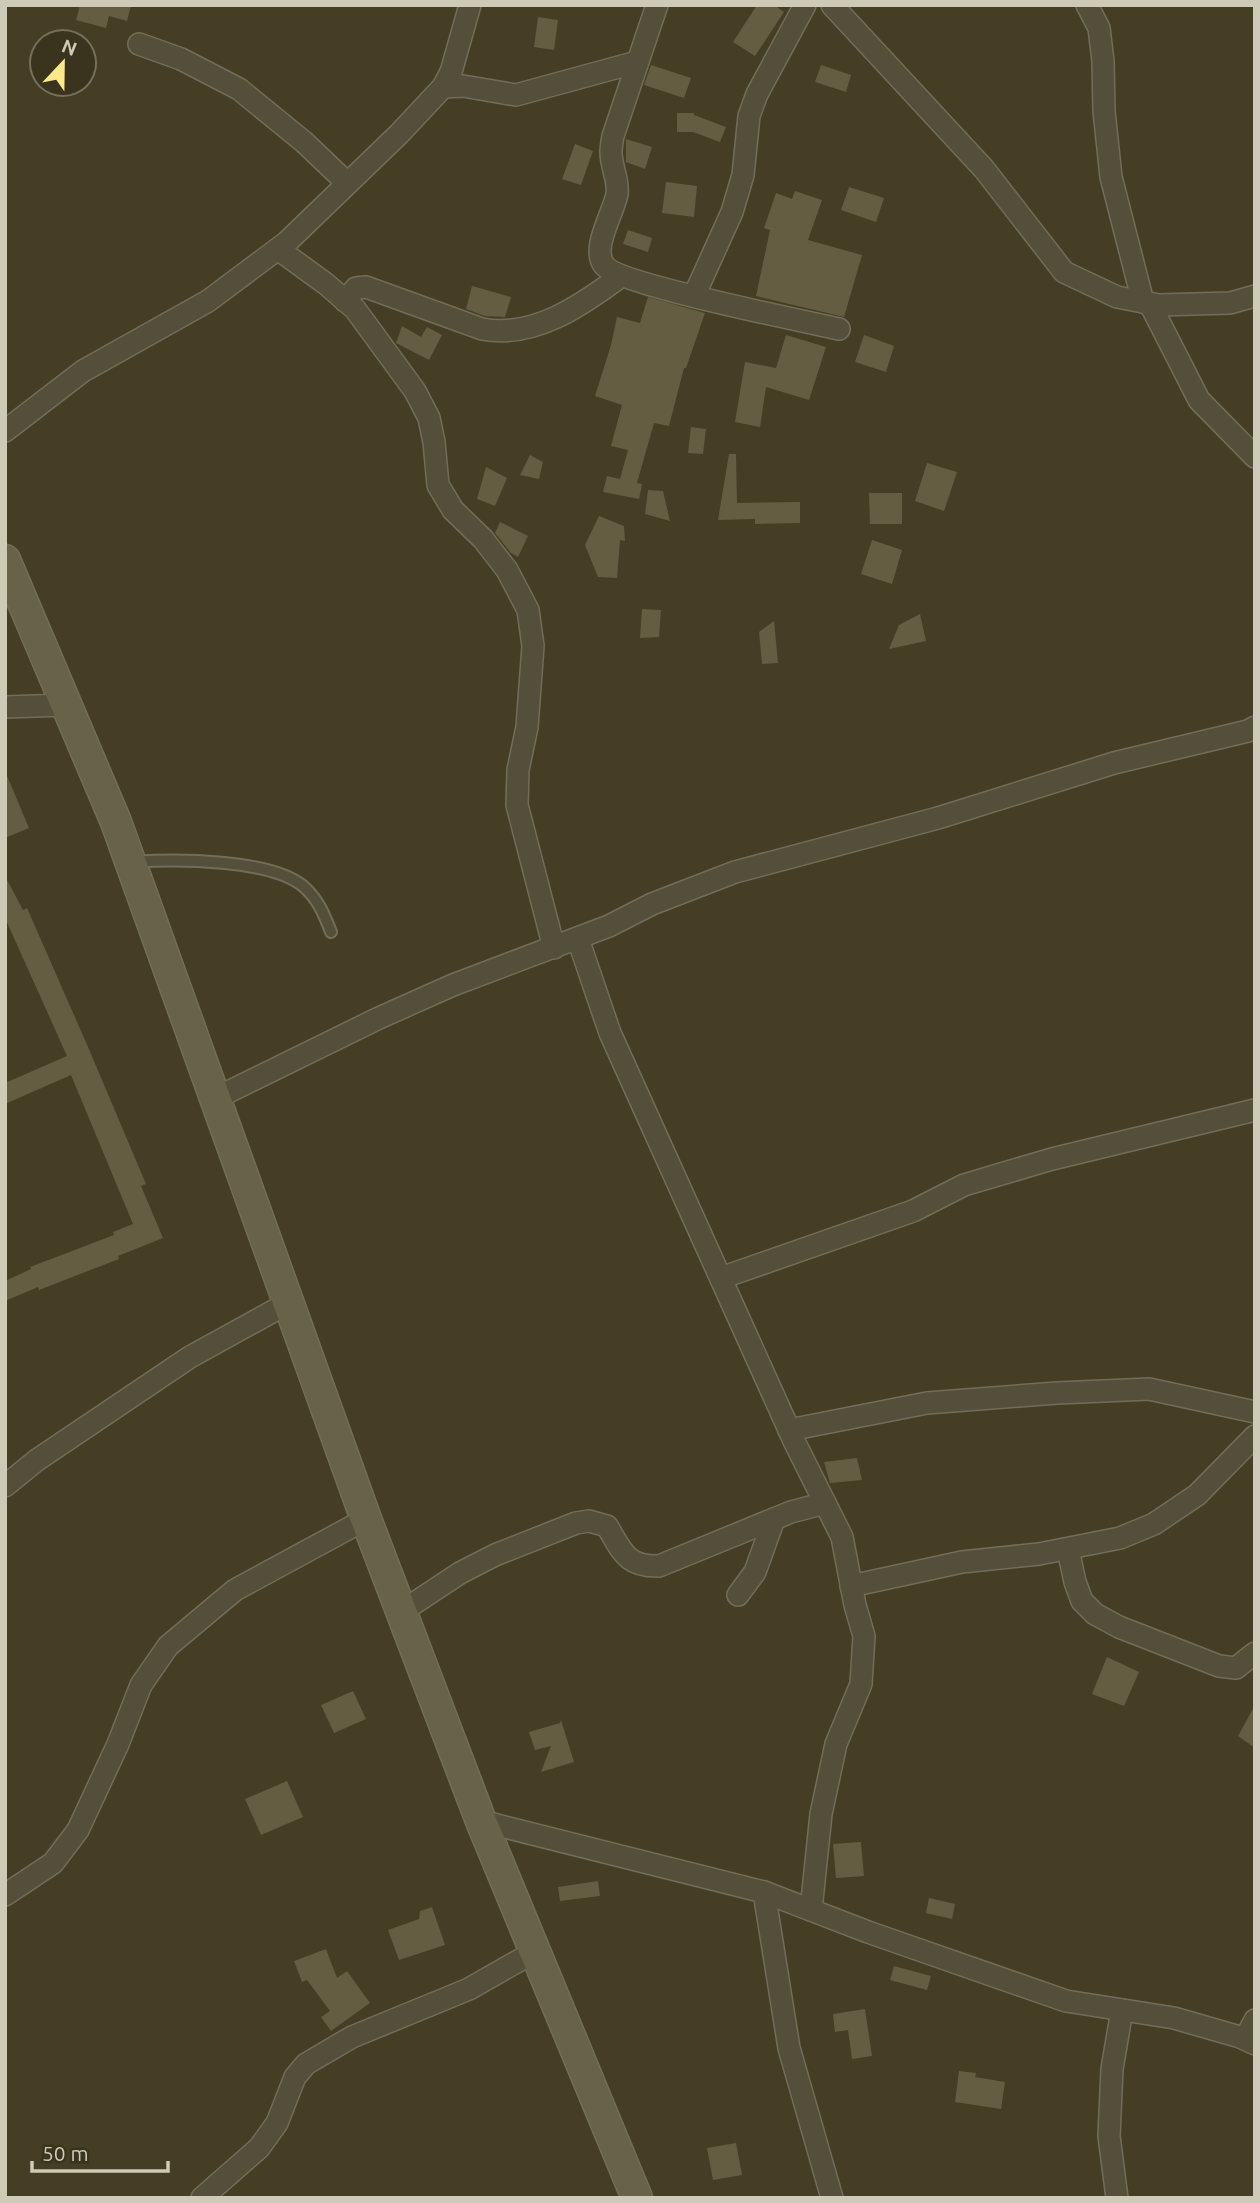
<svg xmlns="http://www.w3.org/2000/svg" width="1260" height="2203" viewBox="0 0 1260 2203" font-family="Ubuntu,sans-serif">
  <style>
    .building { fill: #645d41 }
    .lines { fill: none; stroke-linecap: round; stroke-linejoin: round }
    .service-casing { stroke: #726d59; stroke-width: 14 }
    .minor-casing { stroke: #726d59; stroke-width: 24 }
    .secondary-casing { stroke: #726d59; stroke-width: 33 }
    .service { stroke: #544f3a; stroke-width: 10 }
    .minor { stroke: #544f3a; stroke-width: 21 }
    .secondary { stroke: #686248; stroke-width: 30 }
  </style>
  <rect width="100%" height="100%" fill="#453e25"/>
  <g class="building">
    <polygon points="80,5 131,5 127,21 109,16 106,28 76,20"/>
    <polygon points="757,5 774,5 784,12 755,56 733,42"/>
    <polygon points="538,17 558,20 554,50 534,47"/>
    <polygon points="651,65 691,78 684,98 644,85"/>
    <polygon points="821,65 851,75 846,92 815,82"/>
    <polygon points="677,113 694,113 694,115 726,127 720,142 693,132 677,132"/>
    <polygon points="626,139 652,147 645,169 626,162"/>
    <polygon points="575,144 593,151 581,185 562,179"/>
    <polygon points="666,182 697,186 694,217 662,213"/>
    <polygon points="849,187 884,198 876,222 841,210"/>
    <polygon points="795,191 822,200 808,240 862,255 844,317 756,296 770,230 764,228 776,193 792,199"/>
    <polygon points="628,230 652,238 648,252 623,244"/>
    <polygon points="472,286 511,297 505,317 485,316 466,309"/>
    <polygon points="648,297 705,313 686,368 684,368 669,426 654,423 637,483 642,484 639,499 603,492 607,476 620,479 628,450 611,446 622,405 595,396 611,345 617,317 640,323"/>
    <polygon points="402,326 421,337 427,327 442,335 429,360 396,343"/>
    <polygon points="786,335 826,347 809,400 766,387 760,427 735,422 745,362 776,368"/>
    <polygon points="864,335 894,346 886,372 855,362"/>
    <polygon points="691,427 706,429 703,454 688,453"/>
    <polygon points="729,454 736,454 737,503 800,502 800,523 755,524 755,519 718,520"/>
    <polygon points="530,455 543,462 539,479 520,475"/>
    <polygon points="927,463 957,472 944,511 915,501"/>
    <polygon points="486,467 507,478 495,506 477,499"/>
    <polygon points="648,490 663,491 670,521 645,514"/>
    <polygon points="869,493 902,493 902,524 870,524"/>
    <polygon points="599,516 624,526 625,541 620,540 617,578 598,577 585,545"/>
    <polygon points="500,522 528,536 518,557 511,553 495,533"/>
    <polygon points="872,540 902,550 892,584 861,574"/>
    <polygon points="642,609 661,610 659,637 640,638"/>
    <polygon points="920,614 926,641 889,649 899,625"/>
    <polygon points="774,621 778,663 762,664 759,632"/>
    <polygon points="5,771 29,828 5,838"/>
    <polygon points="5,876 23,910 27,908 88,1047 146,1184 141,1186 163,1238 118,1256 119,1259 39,1290 38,1287 5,1301 5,1281 31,1269 30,1267 114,1235 113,1232 133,1224 71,1075 5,1104 5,1083 67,1056 5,918"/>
    <polygon points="857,1458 862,1480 830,1483 824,1462"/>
    <polygon points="1107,1657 1139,1672 1124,1706 1092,1694"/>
    <polygon points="353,1691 366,1719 334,1733 321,1705"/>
    <polygon points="1255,1705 1255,1748 1238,1736"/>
    <polygon points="561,1720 574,1762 541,1772 551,1746 535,1750 529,1732 560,1723"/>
    <polygon points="287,1781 303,1817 261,1835 245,1799"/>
    <polygon points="861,1842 864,1876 836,1878 833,1844"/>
    <polygon points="598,1881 600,1896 560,1901 558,1887"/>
    <polygon points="929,1898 955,1904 952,1919 926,1913"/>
    <polygon points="432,1907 445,1945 399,1960 388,1930 419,1919 420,1911"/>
    <polygon points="326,1949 337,1978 347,1971 370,2003 331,2031 321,2017 330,2011 307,1980 302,1982 294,1961"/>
    <polygon points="894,1966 931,1976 927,1990 890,1980"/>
    <polygon points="865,2009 872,2056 852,2059 848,2030 835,2032 833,2014"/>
    <polygon points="959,2071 976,2073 975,2077 1005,2082 1001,2109 955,2102"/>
    <polygon points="736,2143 742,2175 713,2180 707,2148"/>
  </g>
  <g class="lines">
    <g class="service-casing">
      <path id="service" d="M133 862C176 859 270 859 303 886 318 899 324 914 331 932"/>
    </g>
    <g class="minor-casing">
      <g id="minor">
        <path d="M657 5 613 136C612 142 611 147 611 152 611 167 619 180 617 194 614 212 591 248 604 265 617 284 804 321 839 329"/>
        <polyline points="832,5 984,169 1064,272 1117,297 1159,305 1230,303 1255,296"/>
        <polyline points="1087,5 1099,28 1103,61 1104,111 1111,177 1143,302"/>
        <polyline points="139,44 181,59 239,89 304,142 347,183"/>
        <polyline points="443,87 463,86 516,95 637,62"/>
        <polyline points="278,249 326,284 355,309 415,391 429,418 434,442 438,485 453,510 483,539 507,570 528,610 533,646 527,727 518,770 517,805 554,948"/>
        <polyline points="694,296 732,212 743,175 749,116 757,94 805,5"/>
        <path d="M345 301 356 288 366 287 482 329C534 339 582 305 621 276"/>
        <polyline points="1150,304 1199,400 1255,457"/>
        <polyline points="5,431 83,371 208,301 287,242 399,134 443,87 451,72 470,5"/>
        <polyline points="5,707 66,705"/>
        <polyline points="578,939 610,1033 795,1443 842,1537 855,1605 864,1636 861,1684 836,1744 821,1814 811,1910"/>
        <polyline points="214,1099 379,1018 453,985 609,926 652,904 735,872 938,818 1114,763 1248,731 1255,727"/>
        <polyline points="721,1278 913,1211 964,1185 1052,1159 1255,1110"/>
        <polyline points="789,1430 927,1403 1057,1393 1149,1389 1255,1412"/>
        <polyline points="5,1486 37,1460 190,1357 288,1303"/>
        <polyline points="1068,1549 1075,1582 1082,1601 1095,1614 1119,1627 1219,1666 1236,1668 1255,1653"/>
        <polyline points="851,1586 962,1562 1039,1554 1120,1538 1154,1524 1197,1495 1255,1436"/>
        <polyline points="738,1595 755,1572 774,1519"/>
        <path d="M401 1612 460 1573 495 1555 576 1523 589 1521 607 1526C622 1551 626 1567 659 1566L791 1512 825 1503"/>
        <polyline points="481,1821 764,1892 868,1932 1066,2001 1174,2018 1240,2037 1255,2044"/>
        <polyline points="764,1892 789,2048 832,2198"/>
        <polyline points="5,1895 53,1863 78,1830 118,1744 141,1685 168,1646 235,1590 366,1519"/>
        <polyline points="1245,2039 1255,2020"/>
        <polyline points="202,2198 259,2148 277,2123 295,2077 306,2064 352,2037 469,1989 534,1952"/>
        <polyline points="1117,2198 1109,2136 1112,2069 1122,2010"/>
      </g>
    </g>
    <g class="secondary-casing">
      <polyline id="secondary" points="5,560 116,822 366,1519 481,1821 637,2198"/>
    </g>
    <use href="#service" class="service"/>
    <use href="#minor" class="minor"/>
    <use href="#secondary" class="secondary"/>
  </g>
  <rect width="1260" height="2203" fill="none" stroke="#cecab8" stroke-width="14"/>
  <g transform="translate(63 63) rotate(22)"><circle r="33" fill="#3a341e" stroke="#75705c" stroke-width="2"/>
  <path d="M0-5L12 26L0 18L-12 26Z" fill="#ffe98b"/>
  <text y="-10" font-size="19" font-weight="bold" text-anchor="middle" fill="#cecab8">N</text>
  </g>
  <path d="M32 2161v10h136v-10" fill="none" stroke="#cecab8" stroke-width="3.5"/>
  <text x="42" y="2161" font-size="21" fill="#cecab8" stroke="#3a341e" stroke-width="5" paint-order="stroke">50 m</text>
</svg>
